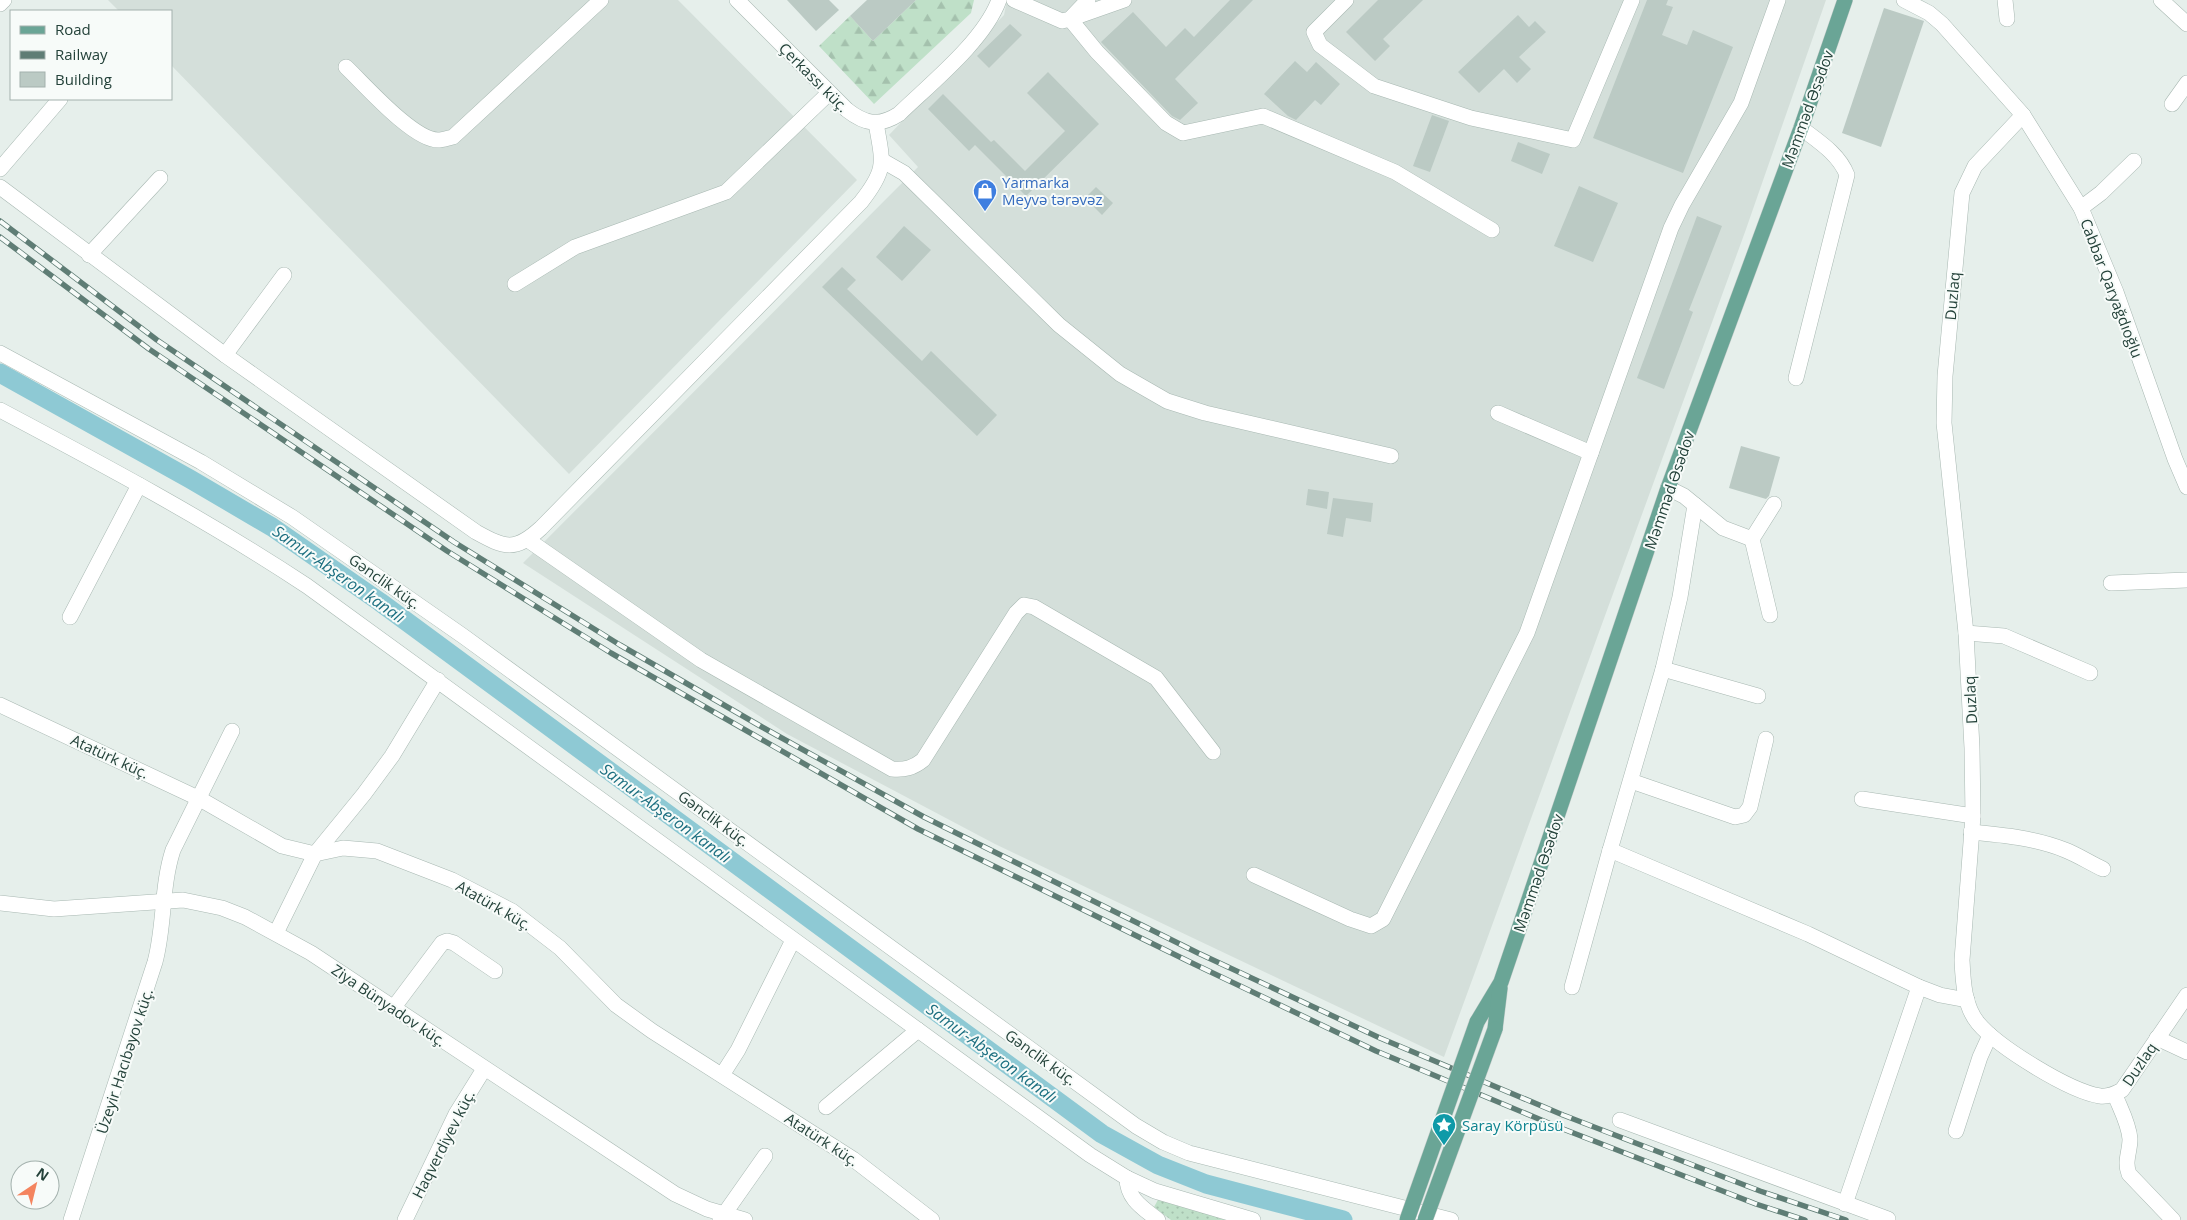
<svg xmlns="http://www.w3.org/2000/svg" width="2187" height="1220" viewBox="0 0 2187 1220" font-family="'Open Sans',sans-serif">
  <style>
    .built { fill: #d4dfda }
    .grass { fill: url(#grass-dots) }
    .forest { fill: url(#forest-firs) }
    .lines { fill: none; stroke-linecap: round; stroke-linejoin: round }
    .canal { stroke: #8ec9d4; stroke-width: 19 }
    .building { fill: #bbcac4 }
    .minor-casing { stroke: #a8b8b2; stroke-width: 16 }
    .major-casing { stroke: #c2cac8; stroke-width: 16 }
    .minor { stroke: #fff; stroke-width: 15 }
    .major { stroke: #6aa596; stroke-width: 15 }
    .rail-casing { stroke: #5f7d75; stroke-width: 5.5 }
    .rail { stroke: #f7fbf9; stroke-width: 4; stroke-dasharray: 11; stroke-linecap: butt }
    .major-bridge-casing { stroke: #c2cac8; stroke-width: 16; stroke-linecap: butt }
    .major-bridge { stroke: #6aa596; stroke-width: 15 }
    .labels { text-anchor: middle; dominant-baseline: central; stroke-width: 4; stroke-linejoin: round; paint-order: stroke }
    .street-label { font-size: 15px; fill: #24423a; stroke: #f7fbf9 }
    .shop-label { font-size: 15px; fill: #366cbe; stroke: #f7fbf9; text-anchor: start }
    .culture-label { font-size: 15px; fill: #0d838f; stroke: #f7fbf9; text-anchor: start }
    .water-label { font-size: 16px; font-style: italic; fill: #1c6f80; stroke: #f7fbf9 }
  </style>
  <defs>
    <pattern id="grass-dots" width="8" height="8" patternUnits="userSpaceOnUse" patternTransform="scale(1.25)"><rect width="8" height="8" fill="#bfe0c8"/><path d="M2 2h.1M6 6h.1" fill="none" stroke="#a4c1ad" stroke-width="1.8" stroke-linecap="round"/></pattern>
    <pattern id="forest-firs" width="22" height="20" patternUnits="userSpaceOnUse" patternTransform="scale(1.25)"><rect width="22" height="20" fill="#bfe0c8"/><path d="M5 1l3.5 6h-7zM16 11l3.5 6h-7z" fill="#a4c1ad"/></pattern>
  </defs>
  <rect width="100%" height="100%" fill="#e6efeb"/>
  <g class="built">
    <polygon points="108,0 678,0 857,180 569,474 171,65 171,11 119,11"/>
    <polygon points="1007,0 1826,0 1745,232 1444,1057 995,844 787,734 523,563 918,167 889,135 1004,15"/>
  </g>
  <polygon class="grass" points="1159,1198 1231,1220 1171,1220 1154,1207"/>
  <polygon class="forest" points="916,0 974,0 971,13 874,104 819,46 850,16 873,41"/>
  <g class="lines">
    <polyline class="canal" points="0,373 190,479 272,527 380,602 1102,1134 1158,1165 1206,1184 1343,1220"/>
  </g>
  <g class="building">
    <polygon points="787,0 829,0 839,10 816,31"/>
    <polygon points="867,0 916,0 873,41 850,16"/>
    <polygon points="1230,0 1253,0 1175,79 1198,103 1180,120 1172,116 1101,42 1133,12 1166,47 1185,28 1194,37"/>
    <polygon points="1378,0 1423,0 1383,39 1390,46 1375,61 1346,32"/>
    <polygon points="1647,0 1668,0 1666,5 1673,7 1662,35 1687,45 1693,30 1733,47 1683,173 1593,138"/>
    <polygon points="1884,8 1924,21 1881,147 1842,133"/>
    <polygon points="1518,15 1529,27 1535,21 1546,32 1519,57 1531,69 1517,83 1504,69 1479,93 1458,72"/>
    <polygon points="1010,24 1022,35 989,68 977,56"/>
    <polygon points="1295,61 1307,72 1316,62 1340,84 1321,105 1315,100 1296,120 1288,116 1264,94"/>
    <polygon points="1048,72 1099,124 1026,196 975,145 969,151 928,109 943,94 991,142 994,140 1025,171 1065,131 1027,93"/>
    <polygon points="1432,115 1449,121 1430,172 1413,166"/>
    <polygon points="1518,142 1550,154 1542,174 1511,161"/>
    <polygon points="1579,186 1618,203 1593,262 1554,246"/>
    <polygon points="1096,187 1113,203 1102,215 1085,198"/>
    <polygon points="1697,216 1722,226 1689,310 1693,312 1664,389 1637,378"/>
    <polygon points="904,226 931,250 902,281 876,257"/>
    <polygon points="842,267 856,280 847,289 922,361 931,351 997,415 977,436 822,287"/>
    <polygon points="1741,446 1780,457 1769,496 1766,499 1729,488"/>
    <polygon points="1308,489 1329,492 1327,509 1306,505"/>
    <polygon points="1333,498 1373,503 1371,522 1346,518 1343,537 1327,534"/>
  </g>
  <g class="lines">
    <g class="minor-casing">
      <g id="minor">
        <path d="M737 0 847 110C865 124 879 127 899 114 931 83 984 41 999 0"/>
        <polyline points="1014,0 1062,21 1070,19 1088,0"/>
        <polyline points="1124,0 1070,19 1097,52 1166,123 1183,133 1263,116 1395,172 1492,230"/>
        <polyline points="1346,0 1314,32 1320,45 1374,86 1471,118 1573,140 1632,0"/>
        <polyline points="1904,0 1929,13 1942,24 2023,115 2081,208 2116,292 2175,459 2187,487"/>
        <polyline points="2005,0 2007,19"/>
        <polyline points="2161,0 2187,24"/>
        <polyline points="0,4 4,0"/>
        <path d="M346 67C364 84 413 140 438 140 442 140 448 138 453 137L601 0"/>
        <polyline points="2172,104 2187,83"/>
        <path d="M2023 115 1975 166 1962 193 1945 376 1944 423 1966 633 1972 748 1973 816 1962 960C1963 981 1964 1006 1978 1023 1998 1047 2069 1091 2100 1096 2108 1097 2115 1094 2122 1090L2187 995"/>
        <polyline points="883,161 904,173 1059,325 1120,374 1167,401 1205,413 1391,456"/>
        <polyline points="0,169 60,99"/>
        <path d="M0 187 225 355 476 532C505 548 515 552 541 528L861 202C887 169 883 163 876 123"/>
        <polyline points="2081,208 2101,193 2134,161"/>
        <polyline points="89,255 160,178"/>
        <polyline points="515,284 575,247 726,192 829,93"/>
        <polyline points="0,353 201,462 292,517 463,636 1136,1126 1163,1142 1189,1153 1451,1220"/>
        <polyline points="225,355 284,275"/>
        <path d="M1796 378 1847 175C1839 154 1818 141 1801 128"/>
        <path d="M0 410C104 465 209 521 307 586L1090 1155 1127 1178C1127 1199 1143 1208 1158 1220"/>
        <polyline points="1498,413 1591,453"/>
        <polyline points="1668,488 1684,496 1695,505 1680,597 1663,669 1610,850 1808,934 1919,987 1940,995 1967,1000"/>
        <polyline points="1695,505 1723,528 1752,539"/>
        <path d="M528 540 701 660 892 769C905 770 913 768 923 760L1016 613 1024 605 1034 607 1156 678 1213 752"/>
        <polyline points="2111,583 2187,580"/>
        <polyline points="1770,615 1752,539 1774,504"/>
        <polyline points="70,617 139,485"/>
        <polyline points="1966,633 2004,636 2090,673"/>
        <polyline points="1663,669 1758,696"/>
        <polyline points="0,705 200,799 282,846 315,854 343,848 377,851 452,880 512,911 560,948 616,1005 652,1031 853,1159 932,1220"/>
        <polyline points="1631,781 1735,817 1744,815 1750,807 1766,739"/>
        <polyline points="1862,799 1973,816"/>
        <path d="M1971 832C2003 835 2035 838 2065 850 2078 855 2090 863 2103 869"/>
        <polyline points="1254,875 1350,919 1371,926 1383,919 1527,633 1671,228 1682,205 1741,103 1778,0"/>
        <polyline points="0,903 54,909 183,900 222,908 245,917 311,953 675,1194 707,1209 745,1220"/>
        <polyline points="276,933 315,854 364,794 392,756 438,680"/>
        <polyline points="1572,987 1610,850"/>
        <polyline points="394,1007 442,943 447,941 454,943 495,971"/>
        <polyline points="2157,1038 2187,1052"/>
        <polyline points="722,1075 738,1050 793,940"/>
        <path d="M2115 1095C2120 1108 2129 1124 2130 1139 2130 1152 2124 1161 2129 1174L2173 1220"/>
        <polyline points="826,1107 918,1030"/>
        <polyline points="1620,1120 1888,1219"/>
        <polyline points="1956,1131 1980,1057 1990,1035"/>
        <polyline points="1127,1178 1155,1191 1253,1220"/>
        <polyline points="1845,1204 1919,987"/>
        <path d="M71 1220 155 962C165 925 161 887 173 850L232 731"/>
        <polyline points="405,1220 456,1114 484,1069"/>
        <polyline points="720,1220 765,1156"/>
      </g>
    </g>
    <g class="major-casing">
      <g id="major">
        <polyline points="1477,1022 1501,982 1668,488 1801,128 1845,0"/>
        <polyline points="1495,1029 1500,988"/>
      </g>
    </g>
    <use href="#minor" class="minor"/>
    <use href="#major" class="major"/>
    <g class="rail-casing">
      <g id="rail">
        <polyline points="0,221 157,340 454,542 620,645 762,727 924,817 1198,953 1380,1038 1563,1115 1760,1191 1846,1220"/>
        <polyline points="0,237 149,349 447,551 611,653 918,829 1194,964 1376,1051 1558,1127 1756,1204 1805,1220"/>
      </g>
    </g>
    <use href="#rail" class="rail"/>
    <g class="major-bridge-casing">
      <g id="major-bridge">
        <polyline points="1407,1220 1477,1022"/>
        <polyline points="1425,1220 1495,1029"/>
      </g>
    </g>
    <use href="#major-bridge" class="major-bridge"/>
  </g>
  <defs>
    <g id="shop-pin" transform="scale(1.25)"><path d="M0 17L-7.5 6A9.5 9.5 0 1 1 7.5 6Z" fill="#3f7fe0" stroke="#f7fbf9"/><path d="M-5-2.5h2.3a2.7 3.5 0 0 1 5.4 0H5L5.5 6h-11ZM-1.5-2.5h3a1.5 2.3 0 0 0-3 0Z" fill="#fff"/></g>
    <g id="sight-pin" transform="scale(1.25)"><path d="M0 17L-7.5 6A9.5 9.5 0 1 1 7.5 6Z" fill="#0f9aa8" stroke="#f7fbf9"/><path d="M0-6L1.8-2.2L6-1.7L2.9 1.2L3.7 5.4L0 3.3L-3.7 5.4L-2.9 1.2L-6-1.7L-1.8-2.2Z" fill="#fff"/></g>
  </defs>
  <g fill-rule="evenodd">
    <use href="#shop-pin" x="985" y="191"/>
    <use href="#sight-pin" x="1444" y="1125"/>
  </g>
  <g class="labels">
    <g class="street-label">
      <text transform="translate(814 77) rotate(45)">Çerkassı küç.</text>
      <text transform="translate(1807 109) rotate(-70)">Məmməd Əsədov</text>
      <text transform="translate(2112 288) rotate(69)">Cabbar Qaryağdıoğlu</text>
      <text transform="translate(1952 296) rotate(-85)">Duzlaq</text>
      <text transform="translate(1669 490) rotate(-71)">Məmməd Əsədov</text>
      <text transform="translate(385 581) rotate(35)">Gənclik küç.</text>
      <text transform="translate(1970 700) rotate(-93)">Duzlaq</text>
      <text transform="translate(110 756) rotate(25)">Atatürk küç.</text>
      <text transform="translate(714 818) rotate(36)">Gənclik küç.</text>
      <text transform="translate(1538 873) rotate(-71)">Məmməd Əsədov</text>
      <text transform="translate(494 905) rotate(30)">Atatürk küç.</text>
      <text transform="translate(389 1005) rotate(34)">Ziya Bünyadov küç.</text>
      <text transform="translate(1041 1057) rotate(36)">Gənclik küç.</text>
      <text transform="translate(124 1061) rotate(-72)">Üzeyir Hacıbəyov küç.</text>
      <text transform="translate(2139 1064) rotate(-56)">Duzlaq</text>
      <text transform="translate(822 1139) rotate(33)">Atatürk küç.</text>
      <text transform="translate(443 1144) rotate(-63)">Haqverdiyev küç.</text>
    </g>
    <g class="shop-label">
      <text x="1002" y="182">Yarmarka<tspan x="1002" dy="17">Meyvә tәrәvәz</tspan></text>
    </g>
    <g class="culture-label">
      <text x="1462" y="1125">Saray Körpüsü</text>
    </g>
    <g class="water-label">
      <text transform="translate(339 574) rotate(35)">Samur-Abşeron kanalı</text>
      <text transform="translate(666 813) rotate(36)">Samur-Abşeron kanalı</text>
      <text transform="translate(992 1053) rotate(36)">Samur-Abşeron kanalı</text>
    </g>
  </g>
  <rect x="10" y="10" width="162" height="90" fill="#f7fbf9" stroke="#a3b1ad"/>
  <rect x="20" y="26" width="25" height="8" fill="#6aa596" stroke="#a3b1ad"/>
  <text x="55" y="35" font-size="15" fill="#24423a">Road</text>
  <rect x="20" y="51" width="25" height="8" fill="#5f7d75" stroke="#a3b1ad"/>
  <text x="55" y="60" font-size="15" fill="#24423a">Railway</text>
  <rect x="20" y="72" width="25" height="15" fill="#bbcac4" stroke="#a3b1ad"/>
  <text x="55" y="85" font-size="15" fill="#24423a">Building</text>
  <g transform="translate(35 1185) rotate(35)"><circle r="24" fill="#f7fbf9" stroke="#a3b1ad"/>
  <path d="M0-4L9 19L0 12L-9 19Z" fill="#f4845f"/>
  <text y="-8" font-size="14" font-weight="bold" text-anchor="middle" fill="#24423a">N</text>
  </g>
</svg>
